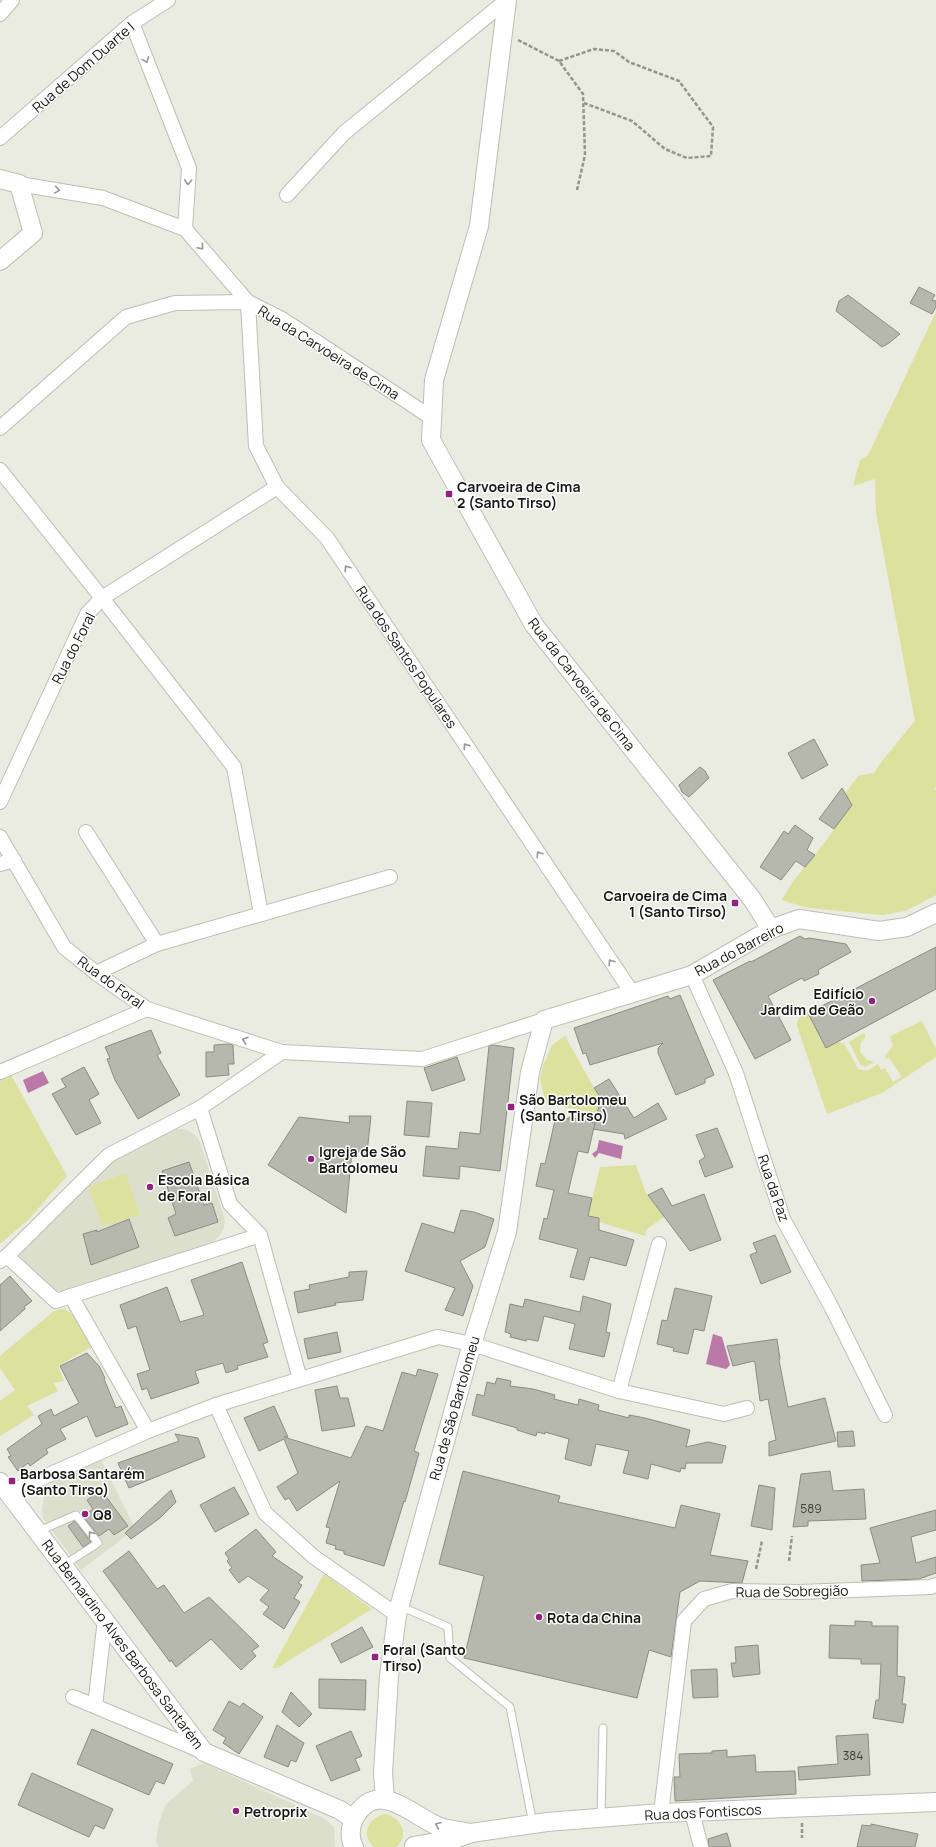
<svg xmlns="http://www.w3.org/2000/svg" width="936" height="1847" viewBox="0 0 936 1847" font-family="Manrope,sans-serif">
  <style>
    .built { fill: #dddfcd }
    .green { fill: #dce19e }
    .water { fill: #bb79aa }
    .building { fill: #b6b7ad; stroke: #8b8c83 }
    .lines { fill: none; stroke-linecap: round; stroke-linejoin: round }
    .service-casing { stroke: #bdbfb5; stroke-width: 9 }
    .minor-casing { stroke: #bdbfb5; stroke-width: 16 }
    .tertiary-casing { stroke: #bdbfb5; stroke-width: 20 }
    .path { stroke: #94958e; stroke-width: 2.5; stroke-dasharray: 4 2; stroke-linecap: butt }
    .service { stroke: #fff; stroke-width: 7 }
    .minor { stroke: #fff; stroke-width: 14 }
    .tertiary { stroke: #fff; stroke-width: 18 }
    .oneway { stroke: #979795 }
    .poi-dot { fill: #94207f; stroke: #fff; stroke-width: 1.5 }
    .labels { text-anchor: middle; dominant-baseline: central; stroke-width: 3; stroke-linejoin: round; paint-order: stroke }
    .number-label { font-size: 12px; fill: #3f3f3a }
    .street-label { font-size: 14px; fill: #171714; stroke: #fff }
    .poi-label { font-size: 14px; font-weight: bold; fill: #171714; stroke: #fff; text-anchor: start }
  </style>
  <rect width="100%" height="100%" fill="#eaebe1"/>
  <g class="built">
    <polygon points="175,1129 184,1129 191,1132 197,1137 201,1145 225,1220 224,1228 220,1235 214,1241 67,1291 57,1291 50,1288 22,1262 18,1252 22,1246 117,1158"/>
    <polygon points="100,1458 135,1529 81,1570 43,1518 42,1511 44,1496 47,1490 55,1480"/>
    <polygon points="204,1763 323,1818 334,1827 335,1847 159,1847 156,1842 159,1823 166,1804 193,1781 190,1769"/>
  </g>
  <g class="green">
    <polygon points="936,312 936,787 934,789 936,790 936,895 905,911 882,915 808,908 782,900 793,881 815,855 852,805 845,794 858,776 874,773 882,761 915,721 876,513 875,479 853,486 860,460 868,455"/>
    <polygon points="808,1013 842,1044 844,1043 858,1069 867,1071 878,1064 881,1070 885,1068 893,1082 902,1077 889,1058 886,1059 885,1056 893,1046 890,1036 922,1021 936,1049 936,1057 882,1093 827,1114 797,1026 797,1022 801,1015"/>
    <polygon points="864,1033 866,1037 861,1042 860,1052 867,1060 874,1062 865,1067 860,1064 849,1042"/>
    <polygon points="565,1036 594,1088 613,1116 546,1104 540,1078 543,1066 552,1045"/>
    <polygon points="10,1073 67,1176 28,1220 0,1244 0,1077"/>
    <polygon points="636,1165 645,1191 664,1217 647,1229 645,1236 599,1222 598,1218 588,1216 600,1167"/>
    <polygon points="126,1173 140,1215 102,1226 89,1187"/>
    <path d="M62 1309C78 1312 84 1333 91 1347L58 1366 64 1381 54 1383 58 1391 27 1406 34 1415 0 1436V1401L15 1390 0 1368V1356L54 1311Z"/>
    <polygon points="324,1574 372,1609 277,1668 272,1668"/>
    <path d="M384 1814C400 1816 411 1835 396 1847H374C360 1835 368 1818 384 1814Z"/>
  </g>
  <g class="water">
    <polygon points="43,1071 49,1083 28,1093 23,1080"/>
    <polygon points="599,1140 623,1146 621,1159 599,1153 595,1158 592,1154 597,1150"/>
    <polygon points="713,1334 722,1337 730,1365 726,1369 706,1364"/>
  </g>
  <g class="building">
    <polygon points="919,287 935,295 932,300 936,301 936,307 932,314 910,303"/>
    <polygon points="848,295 900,334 889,343 882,347 836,311 839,301"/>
    <polygon points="814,739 828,765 802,779 788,753"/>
    <polygon points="700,767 705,771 709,778 689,797 682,792 679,785"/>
    <polygon points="842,788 852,805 834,829 819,819"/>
    <polygon points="795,825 813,838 807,850 815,855 805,867 796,861 781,880 760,867 784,831 788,834"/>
    <polygon points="800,936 805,939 809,938 846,944 851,952 818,970 819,974 804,981 802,978 768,996 791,1040 755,1059 713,980 750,961 751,962"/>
    <polygon points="936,947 936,989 826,1048 808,1013"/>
    <polygon points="680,995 714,1075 705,1079 705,1083 676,1095 658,1053 658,1048 663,1043 590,1065 586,1053 583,1054 574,1028 668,996 670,999"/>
    <polygon points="151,1030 161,1053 157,1055 180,1095 138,1119 115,1080 107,1059 110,1058 105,1047"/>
    <polygon points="229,1044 233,1045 234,1064 228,1064 229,1075 206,1077 206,1052 214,1052 214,1045"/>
    <polygon points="493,1045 514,1048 500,1171 460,1166 459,1179 423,1176 426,1146 458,1149 460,1132 480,1134 489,1046"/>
    <polygon points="457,1057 465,1080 432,1091 424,1068"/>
    <polygon points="84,1067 99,1094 89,1100 101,1123 76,1135 52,1094 66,1087 61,1079"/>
    <polygon points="609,1079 634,1118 658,1103 667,1119 625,1139 624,1134 593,1129 601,1098 594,1088"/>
    <polygon points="407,1101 432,1103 429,1137 404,1135"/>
    <polygon points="349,1116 371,1116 367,1153 352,1151 346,1213 268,1165 299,1117 350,1123"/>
    <polygon points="556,1116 569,1119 569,1117 595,1123 588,1153 578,1151 568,1193 592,1198 588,1216 599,1218 599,1230 634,1240 626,1266 590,1257 584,1280 570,1277 578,1249 539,1239 544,1218 547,1219 554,1190 536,1186 541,1163 545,1164"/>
    <polygon points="717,1128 733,1167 705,1177 699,1161 705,1157 696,1135"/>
    <polygon points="189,1162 204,1205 212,1203 218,1222 175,1236 168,1218 176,1214 162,1171"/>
    <polygon points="662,1188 672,1206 704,1194 721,1240 690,1251 648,1195"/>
    <polygon points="461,1210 474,1212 494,1219 485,1247 460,1261 473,1286 463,1316 445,1310 455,1288 405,1271 422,1223 454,1233"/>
    <polygon points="129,1219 139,1247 91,1265 83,1234 97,1230 97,1232"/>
    <polygon points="775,1235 791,1272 761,1284 750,1255 757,1252 753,1243"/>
    <polygon points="242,1262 268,1342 263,1344 268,1357 237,1366 238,1369 226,1373 223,1363 195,1371 199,1383 151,1399 147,1388 142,1390 137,1374 150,1370 136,1326 128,1329 120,1305 167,1287 180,1322 204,1315 191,1280"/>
    <polygon points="367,1271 363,1300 335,1303 336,1305 298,1313 294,1292 310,1289 309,1285 349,1277 349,1272"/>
    <polygon points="10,1276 32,1301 24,1307 25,1309 0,1331 0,1285"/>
    <polygon points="675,1288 712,1296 704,1331 694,1329 688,1354 673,1351 674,1348 657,1344 662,1320 667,1321"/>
    <polygon points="583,1296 611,1304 606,1332 610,1333 604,1357 569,1349 575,1324 544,1316 538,1341 527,1339 526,1341 510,1337 511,1334 505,1332 510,1304 523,1307 525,1299 580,1312"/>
    <polygon points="337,1332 341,1352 308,1359 304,1339"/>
    <polygon points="777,1339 780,1359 779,1360 788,1407 825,1398 836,1441 769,1456 769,1442 776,1440 768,1399 760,1401 755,1363 754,1361 733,1366 727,1346"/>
    <polygon points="87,1353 99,1366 105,1378 104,1379 116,1408 121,1406 128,1424 96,1437 87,1416 60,1429 66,1439 46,1449 48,1453 30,1466 28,1463 18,1471 8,1457 11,1456 7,1449 42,1424 38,1416 51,1409 54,1416 79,1403 60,1366"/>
    <polygon points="418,1369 438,1374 414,1451 419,1453 405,1502 404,1501 384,1566 344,1554 344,1551 335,1549 336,1546 326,1543 330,1528 326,1527 340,1481 297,1511 289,1498 285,1500 277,1487 298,1473 284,1439 259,1451 244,1418 274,1406 288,1437 284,1437 351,1458 366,1426 383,1431 402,1372 416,1376"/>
    <polygon points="497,1378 511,1381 510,1386 533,1389 555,1395 554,1399 578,1405 579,1399 599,1405 598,1410 629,1418 629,1415 645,1418 690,1430 686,1447 708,1442 726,1446 722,1463 686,1463 685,1469 681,1468 680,1472 651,1464 648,1479 623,1473 629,1451 596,1444 591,1466 565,1459 569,1439 545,1432 545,1434 537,1432 536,1436 517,1430 517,1428 472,1415 477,1394 484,1396 487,1382 495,1384"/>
    <polygon points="337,1386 340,1398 348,1398 355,1426 322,1431 315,1390"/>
    <polygon points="853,1431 855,1446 838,1447 837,1432"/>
    <polygon points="175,1434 198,1438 205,1457 129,1488 118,1463 179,1441"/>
    <polygon points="463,1471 560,1496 558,1502 675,1528 681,1505 720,1514 710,1555 748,1561 742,1583 700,1581 680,1592 671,1657 649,1650 637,1698 464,1658 484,1576 439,1564"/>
    <polygon points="830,1471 833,1491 864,1489 866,1519 808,1521 808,1526 793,1527 801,1474"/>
    <polygon points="759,1485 775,1488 772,1530 751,1526"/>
    <polygon points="234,1487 249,1514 215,1532 200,1505"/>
    <polygon points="101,1490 128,1526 114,1535 109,1529 99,1536 83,1516 93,1509 87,1500"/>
    <polygon points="171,1490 176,1502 160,1518 131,1539 125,1533"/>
    <polygon points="936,1510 936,1530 911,1537 916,1563 936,1557 936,1573 919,1579 862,1581 861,1565 880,1563 870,1528"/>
    <polygon points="75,1521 91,1542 83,1547 68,1526"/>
    <polygon points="256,1529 276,1552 272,1556 303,1577 298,1583 302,1585 294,1598 300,1602 284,1629 263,1614 269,1607 260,1600 269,1590 248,1576 239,1583 229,1570 232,1568 227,1561 229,1559 225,1553"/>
    <polygon points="129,1551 157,1589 164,1585 184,1613 209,1597 259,1646 252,1651 256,1656 241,1670 211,1639 176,1667 171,1660 170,1662 103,1571"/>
    <polygon points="855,1621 872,1622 872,1626 898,1626 897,1676 905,1677 902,1704 906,1704 903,1723 873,1718 876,1700 879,1700 881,1664 861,1664 861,1659 829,1658 830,1625 855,1626"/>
    <polygon points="362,1627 373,1647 341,1663 331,1644"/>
    <polygon points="758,1645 760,1674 733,1677 731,1663 736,1663 735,1647"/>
    <polygon points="717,1669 718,1697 693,1698 691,1670"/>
    <polygon points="319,1679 366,1680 365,1710 319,1708"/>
    <polygon points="291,1692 312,1714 299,1727 282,1712"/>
    <polygon points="229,1701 240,1707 243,1703 263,1717 239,1754 223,1743 226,1738 213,1730"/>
    <polygon points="277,1725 304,1743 296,1762 291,1760 288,1767 264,1757"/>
    <polygon points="92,1729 173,1764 164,1784 156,1781 149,1795 77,1764"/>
    <polygon points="351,1731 362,1756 355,1759 360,1770 331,1781 316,1746"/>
    <polygon points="868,1734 870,1775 799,1780 798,1767 838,1764 836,1736"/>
    <polygon points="727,1750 727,1757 755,1755 756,1772 795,1771 796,1794 675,1801 674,1777 680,1777 679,1754 712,1753 712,1751"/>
    <polygon points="32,1773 113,1809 104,1829 95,1825 89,1837 18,1805"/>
    <polygon points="871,1824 918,1834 915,1847 857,1847 862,1825 871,1826"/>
    <polygon points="727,1833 731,1847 709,1847 708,1839"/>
  </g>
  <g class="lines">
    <g class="service-casing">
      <g id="service">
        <polyline points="39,1531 76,1515 98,1543 64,1565"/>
        <polyline points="400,1606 448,1627 450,1658 510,1707 533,1824"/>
        <polyline points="601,1817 603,1728"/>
      </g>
    </g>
    <g class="minor-casing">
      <g id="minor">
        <polyline points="0,14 12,0"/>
        <polyline points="132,23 189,168 185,229"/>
        <polyline points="0,138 132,23 168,0"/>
        <polyline points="19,184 103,198 185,229 248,302"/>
        <polyline points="287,195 344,133 507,0"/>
        <polyline points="248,302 256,446 277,487 327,538 633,994"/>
        <polyline points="0,428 126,317 175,303 248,302 282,319 432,418"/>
        <polyline points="0,470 102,598 234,767 261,914"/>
        <polyline points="0,802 87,614 102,598 277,487"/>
        <polyline points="86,832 157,944"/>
        <polyline points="0,837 64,947 96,973 147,1009 282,1052 422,1059 544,1020"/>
        <polyline points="0,864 14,860"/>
        <polyline points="96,973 157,944 390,877"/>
        <polyline points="692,975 736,1073 783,1219 832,1308 885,1415"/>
        <polyline points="0,1072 147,1009"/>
        <polyline points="200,1108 230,1204 260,1235 300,1379"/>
        <polyline points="7,1256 56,1301 71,1296 148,1431"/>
        <polyline points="0,1261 7,1256 109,1155 200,1108 282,1052"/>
        <polyline points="71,1296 260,1235"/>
        <polyline points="619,1391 659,1244"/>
        <polyline points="216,1405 265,1513 314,1557 397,1615"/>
        <polyline points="8,1493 148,1431 216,1405 438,1337 472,1344 619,1391 724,1414 747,1408"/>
        <polyline points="73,1697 204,1752"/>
        <polyline points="95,1706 105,1619"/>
        <polyline points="692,1812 701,1847"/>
        <polyline points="661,1813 684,1621 704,1599 732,1591 800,1592 931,1587 936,1585"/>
      </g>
    </g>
    <g class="tertiary-casing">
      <g id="tertiary">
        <polyline points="507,0 479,226 434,380 431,440 534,625 752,899 771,929"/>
        <polyline points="0,179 19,184 33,233 0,261"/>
        <polyline points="0,1482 204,1752 340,1810 353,1819"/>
        <polyline points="385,1800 383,1773 389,1676 397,1615 472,1344 507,1232 530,1072 544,1020 692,975 771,929 799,919 879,931 907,927 936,913"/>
        <polyline points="414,1846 452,1840 471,1833 547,1822 661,1813 936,1802"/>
        <path d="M354 1847C349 1838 350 1826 355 1817 378 1777 413 1817 440 1827 449 1830 460 1831 470 1833"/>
      </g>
    </g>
    <g class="path">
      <polyline points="518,40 559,61 583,94 585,155 577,190"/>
      <polyline points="559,61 594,49 614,51 629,62 679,81 713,127 711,156 687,158 665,149 632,121 584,103"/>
      <polyline points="789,1561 792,1536"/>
      <polyline points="756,1569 762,1541"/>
      <polyline points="802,1823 802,1838"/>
    </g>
    <use href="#service" class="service"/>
    <use href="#minor" class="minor"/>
    <use href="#tertiary" class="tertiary"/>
  </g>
  <defs><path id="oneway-chevron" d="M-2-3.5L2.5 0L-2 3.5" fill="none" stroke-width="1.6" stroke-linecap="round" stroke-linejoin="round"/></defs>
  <g class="oneway">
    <use href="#oneway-chevron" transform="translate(146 60) rotate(69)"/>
    <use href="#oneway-chevron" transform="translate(188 182) rotate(93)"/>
    <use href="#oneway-chevron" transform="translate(57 190) rotate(9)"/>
    <use href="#oneway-chevron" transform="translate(201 247) rotate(49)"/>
    <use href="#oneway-chevron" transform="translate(347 568) rotate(-124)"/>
    <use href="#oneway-chevron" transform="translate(466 746) rotate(-124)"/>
    <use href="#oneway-chevron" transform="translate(539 854) rotate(-124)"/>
    <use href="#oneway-chevron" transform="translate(611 962) rotate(-124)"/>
    <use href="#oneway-chevron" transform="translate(245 1040) rotate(-162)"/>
    <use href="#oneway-chevron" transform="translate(91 1534) rotate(-128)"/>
    <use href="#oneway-chevron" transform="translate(438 1825) rotate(-158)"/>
  </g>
  <g class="poi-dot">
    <rect x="445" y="490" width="8" height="8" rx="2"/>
    <rect x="731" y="899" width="8" height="8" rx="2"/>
    <circle cx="872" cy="1001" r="4"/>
    <rect x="507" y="1103" width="8" height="8" rx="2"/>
    <circle cx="311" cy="1159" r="4"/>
    <circle cx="150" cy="1187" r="4"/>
    <rect x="8" y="1477" width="8" height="8" rx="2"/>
    <circle cx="85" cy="1514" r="4"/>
    <circle cx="539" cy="1617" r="4"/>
    <rect x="371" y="1653" width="8" height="8" rx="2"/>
    <circle cx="236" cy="1811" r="4"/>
  </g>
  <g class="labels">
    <g class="number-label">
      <text x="811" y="1508">589</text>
      <text x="853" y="1755">384</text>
    </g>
    <g class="street-label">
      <text transform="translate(83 67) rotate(-41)">Rua de Dom Duarte I</text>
      <text transform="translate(329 352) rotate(32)">Rua da Carvoeira de Cima</text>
      <text transform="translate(73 648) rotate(-63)">Rua do Foral</text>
      <text transform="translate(407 657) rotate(56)">Rua dos Santos Populares</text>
      <text transform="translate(582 684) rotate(52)">Rua da Carvoeira de Cima</text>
      <text transform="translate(739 949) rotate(-28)">Rua do Barreiro</text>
      <text transform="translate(111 982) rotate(36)">Rua do Foral</text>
      <text transform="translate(774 1188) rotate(71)">Rua da Paz</text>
      <text transform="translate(454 1408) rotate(-74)">Rua de São Bartolomeu</text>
      <text transform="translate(792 1591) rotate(-1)">Rua de Sobregião</text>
      <text transform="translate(123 1644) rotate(53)">Rua Bernardino Alves Barbosa Santarém</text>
      <text transform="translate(703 1812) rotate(-3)">Rua dos Fontiscos</text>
    </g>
    <g class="poi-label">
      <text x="457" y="486">Carvoeira de Cima<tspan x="457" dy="16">2 (Santo Tirso)</tspan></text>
      <text x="727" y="895" text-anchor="end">Carvoeira de Cima<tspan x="727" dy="16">1 (Santo Tirso)</tspan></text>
      <text x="864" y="993" text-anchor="end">Edifício<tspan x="864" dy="16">Jardim de Geão</tspan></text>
      <text x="519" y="1099">São Bartolomeu<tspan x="519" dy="16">(Santo Tirso)</tspan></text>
      <text x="319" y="1151">Igreja de São<tspan x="319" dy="16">Bartolomeu</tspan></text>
      <text x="158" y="1179">Escola Básica<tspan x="158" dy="16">de Foral</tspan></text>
      <text x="20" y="1473">Barbosa Santarém<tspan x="20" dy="16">(Santo Tirso)</tspan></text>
      <text x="93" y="1514">Q8</text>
      <text x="547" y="1617">Rota da China</text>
      <text x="383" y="1649">Foral (Santo<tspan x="383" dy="16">Tirso)</tspan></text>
      <text x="244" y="1811">Petroprix</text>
    </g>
  </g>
</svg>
